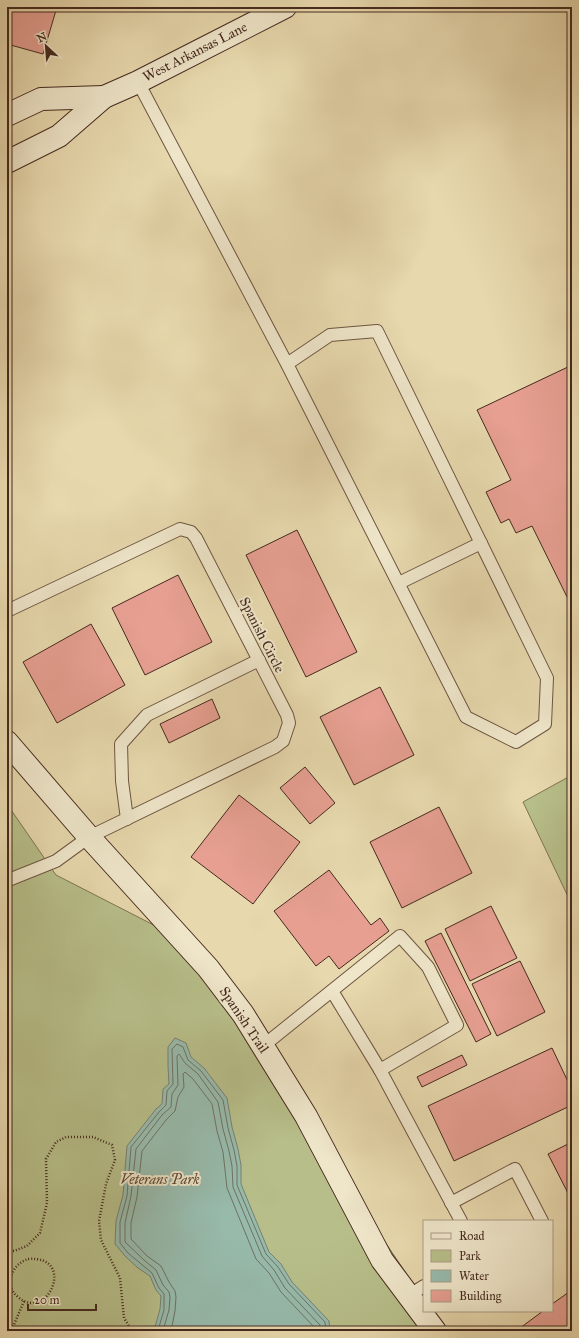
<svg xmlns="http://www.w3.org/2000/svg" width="579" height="1338" viewBox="0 0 579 1338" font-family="'IM FELL Great Primer',serif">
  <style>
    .green { fill: #b7be89; stroke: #7e7454 }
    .water { fill: #97baab; stroke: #778073 }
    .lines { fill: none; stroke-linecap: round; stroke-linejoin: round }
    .shore { stroke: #6e7264; stroke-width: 1 }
    .building { fill: #e69f91; stroke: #462a1e }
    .lane-casing { stroke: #6e5642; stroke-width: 14 }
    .secondary-casing { stroke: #462a1e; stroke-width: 24 }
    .path { stroke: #462a1e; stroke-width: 2.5; stroke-dasharray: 1 2; stroke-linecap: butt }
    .lane { stroke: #efe6ca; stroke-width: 12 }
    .secondary { stroke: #efe6ca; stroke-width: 22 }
    .labels { text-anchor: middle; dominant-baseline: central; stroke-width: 4; stroke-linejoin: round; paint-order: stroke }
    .street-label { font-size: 14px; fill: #462a1e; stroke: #efe6ca }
    .park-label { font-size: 14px; font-style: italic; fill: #5d4833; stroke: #efe6ca }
  </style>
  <rect width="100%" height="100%" fill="#e7d8ad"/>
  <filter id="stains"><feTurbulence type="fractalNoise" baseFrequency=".005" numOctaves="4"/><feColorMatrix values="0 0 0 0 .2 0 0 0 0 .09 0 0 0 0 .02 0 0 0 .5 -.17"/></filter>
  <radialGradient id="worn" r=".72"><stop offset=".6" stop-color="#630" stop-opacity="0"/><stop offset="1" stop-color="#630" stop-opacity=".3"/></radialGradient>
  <g class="green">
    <polygon points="572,775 572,905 523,802"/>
    <polygon points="7,804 56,875 181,939 445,1331 7,1331"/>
  </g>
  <polygon class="water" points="175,1038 186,1043 191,1057 204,1068 227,1098 232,1127 238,1149 241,1165 241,1184 269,1252 281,1264 292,1282 329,1321 330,1331 156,1331 155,1327 160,1309 161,1296 156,1290 150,1276 138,1268 125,1256 115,1244 116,1221 123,1195 127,1146 156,1109 162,1104 163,1089 169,1084 168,1066 168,1047"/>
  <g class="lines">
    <g class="shore">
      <polyline points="160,1331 159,1327 164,1310 164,1294 159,1288 152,1273 128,1253 120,1243 120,1222 127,1196 131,1147 159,1112 166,1105 167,1091 173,1084 172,1049 177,1044 183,1047 188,1060 201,1071 223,1100 228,1128 234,1150 237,1166 237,1185 266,1254 278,1267 289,1284 325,1322 326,1331"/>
      <polyline points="165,1331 164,1327 169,1310 170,1297 169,1292 163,1285 156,1270 144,1260 125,1242 125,1223 131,1196 136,1149 162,1115 171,1107 172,1094 178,1085 177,1056 179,1054 185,1063 198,1074 218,1102 223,1129 229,1151 232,1166 233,1187 262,1256 274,1270 285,1288 320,1325 321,1331"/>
      <polyline points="171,1331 175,1311 176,1297 175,1291 169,1282 161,1266 147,1256 131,1239 131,1223 137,1197 142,1151 166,1120 175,1111 178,1097 184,1087 183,1074 185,1072 193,1079 212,1104 217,1131 223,1152 227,1188 256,1259 269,1273 281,1292 314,1327 315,1331"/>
    </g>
  </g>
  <g class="building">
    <polygon points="7,7 57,7 43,54 7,44"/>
    <polygon points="570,366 572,371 572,607 532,526 516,533 509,519 501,523 486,492 511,480 477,410"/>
    <polygon points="297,530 357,652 306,677 246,555"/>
    <polygon points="178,575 212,642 145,675 112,608"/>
    <polygon points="91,624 125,685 57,723 23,662"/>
    <polygon points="380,687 414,755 354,785 320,717"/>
    <polygon points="212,699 220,718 169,743 160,724"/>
    <polygon points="305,767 335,803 310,824 280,788"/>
    <polygon points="239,795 300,842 253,904 191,857"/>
    <polygon points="439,807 472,873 402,908 370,842"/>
    <polygon points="329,870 371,925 380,918 389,931 339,969 329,956 316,966 274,911"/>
    <polygon points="491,906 517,958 470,981 445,929"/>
    <polygon points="441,933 491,1034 476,1042 425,941"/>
    <polygon points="520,961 545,1012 497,1036 472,984"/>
    <polygon points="552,1048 572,1090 572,1105 454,1161 428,1106"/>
    <polygon points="462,1055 467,1065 422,1087 417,1077"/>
    <polygon points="572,1142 572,1201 548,1154"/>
    <polygon points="569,1292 572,1296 572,1331 516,1331 543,1311 552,1311 552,1304"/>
  </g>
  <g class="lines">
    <g class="lane-casing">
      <g id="lane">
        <polyline points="138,82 287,364 466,717 516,742 545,724 547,678 377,331 330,335 287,364"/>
        <polyline points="399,583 481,543"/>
        <polyline points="7,611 180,529 191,532 196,538 287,715 289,723 283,741 275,747 89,837 56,861 11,879 7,880"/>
        <polyline points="127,819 122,781 121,744 147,715 259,660"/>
        <polyline points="332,991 380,1070"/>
        <polyline points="263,1046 400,936 428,967 457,1025 380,1070 461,1221"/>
        <polyline points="451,1203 515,1169 542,1221"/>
        <polyline points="408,1296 424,1286"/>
      </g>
    </g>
    <g class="secondary-casing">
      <g id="secondary">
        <polyline points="7,115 41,99 104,97"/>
        <polyline points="7,162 59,136 104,97 138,82 285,7"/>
        <polyline points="7,742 89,837 208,968 243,1014 306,1116 382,1260 435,1331"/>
      </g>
    </g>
    <g class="path">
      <polyline points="7,1251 14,1251 27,1246 40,1233 47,1203 46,1159 56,1142 66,1137 93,1137 112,1145 115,1160 106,1184 99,1221 101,1240 120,1278 124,1318 132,1331"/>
      <path d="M28 1259C77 1255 48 1323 18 1297 3 1285 12 1264 28 1259Z"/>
      <polyline points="7,1325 12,1326 20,1331"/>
      <polyline points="13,1327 24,1301"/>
    </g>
    <use href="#lane" class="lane"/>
    <use href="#secondary" class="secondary"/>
  </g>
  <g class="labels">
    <g class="street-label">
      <text transform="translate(195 52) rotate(-27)">West Arkansas Lane</text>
      <text transform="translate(262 635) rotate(63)">Spanish Circle</text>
      <text transform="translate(244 1020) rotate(56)">Spanish Trail</text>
    </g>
    <g class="park-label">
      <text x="160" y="1179">Veterans Park</text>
    </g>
  </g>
  <rect width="579" height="1338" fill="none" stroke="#e7d8ad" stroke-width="24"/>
  <rect x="8" y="8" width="563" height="1322" fill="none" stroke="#462a1e" stroke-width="2"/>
  <rect x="12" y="12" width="555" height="1314" fill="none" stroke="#462a1e"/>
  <rect x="423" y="1220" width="130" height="92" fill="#efe6ca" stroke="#ab9b85"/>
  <rect x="431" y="1233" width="20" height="6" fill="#efe6ca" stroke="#ab9b85"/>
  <text x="459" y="1240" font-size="12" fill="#462a1e">Road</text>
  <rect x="431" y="1250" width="20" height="12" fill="#b7be89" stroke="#ab9b85"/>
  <text x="459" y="1260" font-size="12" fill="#462a1e">Park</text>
  <rect x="431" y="1270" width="20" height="12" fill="#97baab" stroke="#ab9b85"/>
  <text x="459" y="1280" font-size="12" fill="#462a1e">Water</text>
  <rect x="431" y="1290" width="20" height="12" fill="#e69f91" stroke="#ab9b85"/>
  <text x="459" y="1300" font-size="12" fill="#462a1e">Building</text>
  <g transform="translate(46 46) rotate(334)" stroke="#efe6ca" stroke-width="3" paint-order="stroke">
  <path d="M0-3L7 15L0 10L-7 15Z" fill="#462a1e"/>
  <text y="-6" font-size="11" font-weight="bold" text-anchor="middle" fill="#462a1e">N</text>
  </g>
  <path d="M28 1304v6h68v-6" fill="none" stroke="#462a1e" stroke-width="2"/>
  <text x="34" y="1304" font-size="12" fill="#462a1e" stroke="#efe6ca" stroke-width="3" paint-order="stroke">20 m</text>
  <rect width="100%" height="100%" filter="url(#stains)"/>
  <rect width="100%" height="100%" fill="url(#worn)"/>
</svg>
